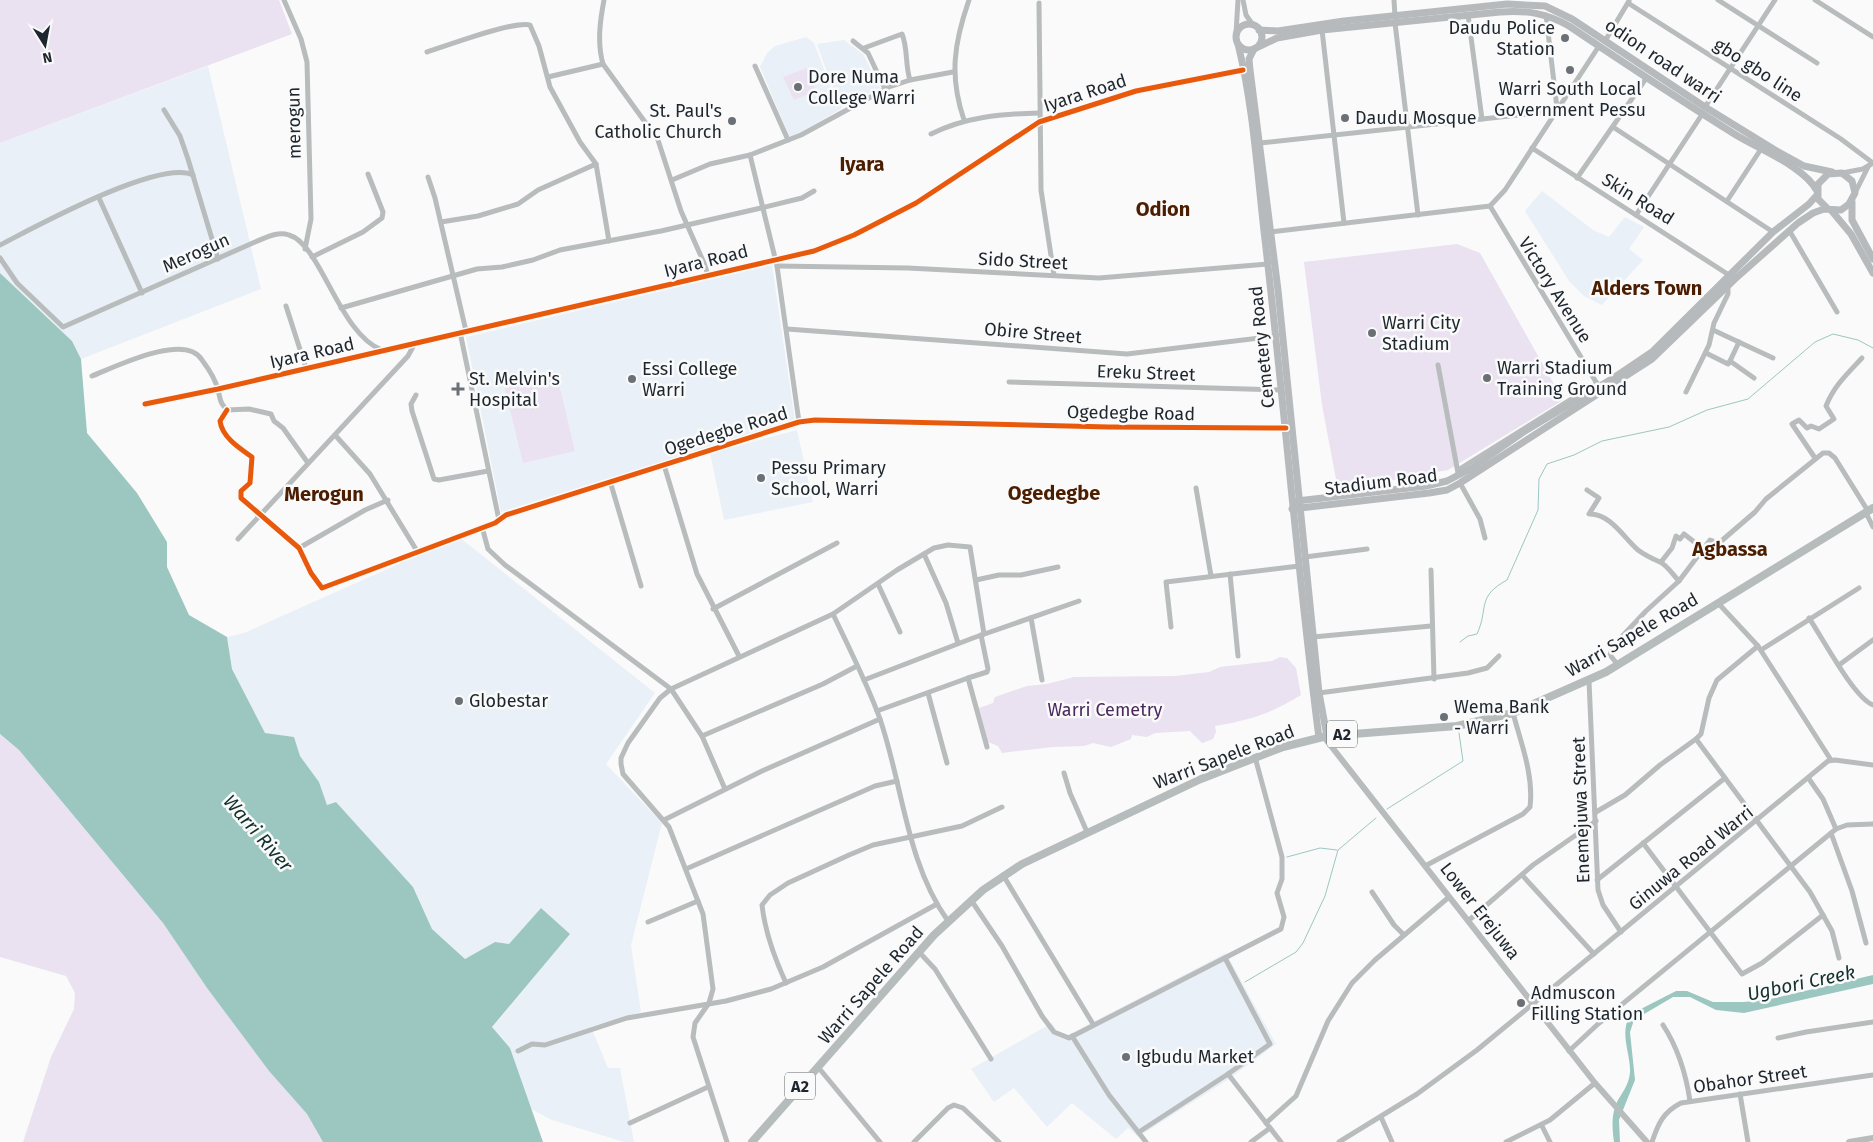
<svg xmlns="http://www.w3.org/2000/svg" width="1873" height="1142" viewBox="0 0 1873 1142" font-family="'Fira Sans',sans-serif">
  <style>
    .built { fill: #eaf0f7 }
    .green { fill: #eae1f1 }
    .water { fill: #9cc7c1 }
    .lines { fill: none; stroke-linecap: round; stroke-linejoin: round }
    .stream { stroke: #9cc7c1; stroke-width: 1 }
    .minor { stroke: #b8bcbd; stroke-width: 5 }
    .tertiary { stroke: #b8bcbd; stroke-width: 6 }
    .secondary { stroke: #b6babc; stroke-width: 7 }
    .trunk { stroke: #b6bcbc; stroke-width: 8 }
    .cycleway-casing { stroke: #fafafa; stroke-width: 8 }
    .cycleway { stroke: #e8590c; stroke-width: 5 }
    .poi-dot { fill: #6a7075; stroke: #fafafa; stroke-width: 2 }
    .labels { text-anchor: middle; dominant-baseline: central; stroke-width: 5; stroke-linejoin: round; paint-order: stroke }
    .shield { fill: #fafafa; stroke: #5f666b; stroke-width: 1 }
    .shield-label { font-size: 16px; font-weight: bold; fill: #1d262e }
    .poi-label { font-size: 18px; fill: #1d262e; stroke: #fafafa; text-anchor: start }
    .street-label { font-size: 18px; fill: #1d262e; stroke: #fafafa }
    .park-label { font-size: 18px; fill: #4a285d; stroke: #fafafa }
    .water-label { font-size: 19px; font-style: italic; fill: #12312d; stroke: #fafafa }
    .quarter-label { font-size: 20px; font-weight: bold; fill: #4b1d01; stroke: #fafafa }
  </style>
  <rect width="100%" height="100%" fill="#fafafa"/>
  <g class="built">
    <polygon points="806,37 814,43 833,93 843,105 841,109 792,137 789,136 760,67 767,53 775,46"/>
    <polygon points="844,40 863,54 880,88 848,104 832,86 817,44"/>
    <polygon points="208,66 261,289 81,359 72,341 0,273 0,143"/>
    <polygon points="1542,191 1593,230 1609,237 1625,217 1644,227 1629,249 1643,260 1602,305 1584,296 1569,281 1525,211"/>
    <polygon points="772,265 795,421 501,512 466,337"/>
    <polygon points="797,430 813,502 724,520 710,453"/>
    <polygon points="459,537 655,693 606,764 662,823 631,945 641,1012 591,1027 608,1068 620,1068 634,1142 624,1142 552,1120 531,1109 510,1048 492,1028 570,934 541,908 509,944 495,942 465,959 432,929 413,887 336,802 327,805 319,782 300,756 294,737 265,734 232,669 227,637 244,633"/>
    <polygon points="1226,953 1276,1044 1229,1079 1138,1137 1128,1128 1116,1139 1072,1103 1047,1127 1014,1088 994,1102 971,1069 1052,1023 1058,1033 1068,1035"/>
  </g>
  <g class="green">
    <polygon points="0,0 279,0 292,34 0,143"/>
    <polygon points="807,68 816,91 794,100 783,77"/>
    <polygon points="1457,244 1480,253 1563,400 1448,470 1338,490 1322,405 1304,262"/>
    <polygon points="556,372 575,451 523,463 504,385"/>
    <path d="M1280 657 1287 658 1296 668 1301 695C1270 714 1251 720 1215 726L1216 732 1213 739 1202 743 1190 731 1155 733 1147 737 1132 735 1131 739 1111 747 1093 743 1084 746 1053 747 1002 753 998 746 988 742 979 708 993 703 995 697 1027 686 1047 684 1074 677 1175 676 1209 672 1220 667 1272 661Z"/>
    <polygon points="0,734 19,750 163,923 207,988 269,1071 307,1114 323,1142 23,1142 51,1057 74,1009 75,993 66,976 0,957"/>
  </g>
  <g class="water">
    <polygon points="0,273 72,341 81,359 87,433 137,493 167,542 167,567 189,615 227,637 232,669 265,733 294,737 300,756 319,782 327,805 336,802 413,887 432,929 465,959 495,942 509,944 541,908 570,934 492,1027 510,1048 543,1142 323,1142 307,1114 269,1071 207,988 163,923 19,750 0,734"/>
    <path d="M1873 975V984L1744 1013 1716 1010 1690 997H1673L1634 1020 1630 1032 1635 1080 1619 1120 1620 1142H1614C1612 1128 1611 1113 1618 1100 1624 1090 1629 1084 1630 1072 1631 1054 1617 1028 1633 1013L1676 991H1687L1713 1002H1743L1766 1000Z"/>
  </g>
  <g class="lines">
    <g class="stream">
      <path d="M1460 642 1468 636 1477 634C1489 608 1476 597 1507 580L1538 510 1539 479 1547 464 1574 455 1602 441 1669 427 1707 410 1748 399 1815 342 1833 334 1858 340 1873 348"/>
      <polyline points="1387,809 1463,761 1459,733"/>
      <polyline points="1287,857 1320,848 1337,850"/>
      <polyline points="1245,982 1296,952 1303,943 1325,896 1338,850 1376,818"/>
    </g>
    <g class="minor">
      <polyline points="284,0 301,39 307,62 311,219 305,249"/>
      <path d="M604 0C600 21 597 43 603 64L658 140 681 211 704 263 708 275"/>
      <polyline points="1243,0 1246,15 1253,25"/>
      <polyline points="1394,0 1395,16"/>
      <polyline points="1718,0 1817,63"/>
      <polyline points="1815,0 1873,37"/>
      <polyline points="1039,3 1041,190 1054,275"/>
      <polyline points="1628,3 1841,139 1873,163"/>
      <polyline points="1468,15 1482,119"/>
      <polyline points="1546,15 1557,108"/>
      <polyline points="1395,23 1418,215"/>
      <polyline points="1322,30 1344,223"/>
      <polyline points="1236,33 1238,0"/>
      <polyline points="853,41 868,53 885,89"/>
      <polyline points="1605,41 1629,1"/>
      <path d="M864 48 902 34C908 48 905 65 910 80"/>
      <path d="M427 52C446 46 515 20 530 25L539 46 550 87 580 142 596 164 609 241"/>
      <polyline points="755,66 788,140"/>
      <polyline points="548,77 603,64"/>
      <polyline points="1705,107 1775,0"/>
      <polyline points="164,110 180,136 188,159 218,259"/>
      <path d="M964 120C949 76 954 43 969 0"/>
      <polyline points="1613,127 1773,232"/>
      <path d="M931 134C965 117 1000 114 1039 113"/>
      <polyline points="1260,143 1556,111"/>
      <polyline points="1532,148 1729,275"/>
      <polyline points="750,155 777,266 799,422"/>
      <polyline points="1842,173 1863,169 1873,163"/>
      <polyline points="428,177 435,198 466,331"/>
      <polyline points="1577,178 1647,77"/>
      <polyline points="672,180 710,164 750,155 801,135 889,87 910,80 953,72"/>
      <polyline points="1855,193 1868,167"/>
      <polyline points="99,198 142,293"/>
      <polyline points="1727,201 1761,149"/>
      <polyline points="1490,206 1599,387"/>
      <polyline points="1636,215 1703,113"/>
      <polyline points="441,222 478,216 518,204 538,190 596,164"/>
      <polyline points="1789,230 1837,312"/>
      <polyline points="1270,232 1490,206 1505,190 1599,46"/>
      <path d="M0 245C35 227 159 159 193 175"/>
      <polyline points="312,257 363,232 382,218 383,212 368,174"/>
      <path d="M0 258 17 283 63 327 255 242C265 238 277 231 289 235 321 244 339 334 382 350"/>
      <polyline points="777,266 908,268 1099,278 1268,264"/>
      <polyline points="286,306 306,368"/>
      <polyline points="341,308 477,269 502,267 533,260 560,250 661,231 761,208 802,198 814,191"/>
      <polyline points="787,329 1127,354 1277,336"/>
      <polyline points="1713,330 1773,358"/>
      <polyline points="460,332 499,520"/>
      <polyline points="1706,353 1728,364 1730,361 1754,378"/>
      <polyline points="1730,361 1739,342"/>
      <polyline points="1438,365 1458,473"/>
      <path d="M92 376C115 367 185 332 202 360 208 368 216 381 218 390 221 401 219 401 227 410L249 409 271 414 274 421 283 428 308 463"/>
      <polyline points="1009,382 1282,390"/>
      <polyline points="1686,392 1709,345 1714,323 1728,294 1728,286"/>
      <polyline points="416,395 411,404 412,411 434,479 439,480 488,471"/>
      <polyline points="145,404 218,389 814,251 854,235 916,203 1039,122 1136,91 1243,70"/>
      <path d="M227 410 220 421C222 437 239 448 252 457L250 483 241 491V498L299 548 311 573 322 588 495 523 506 515 799 422 815 420 1109 427 1286 428"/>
      <polyline points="335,435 370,474 417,551"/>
      <path d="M1815 458 1792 424 1799 420 1807 428 1811 426 1819 429 1834 419 1826 406C1834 386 1847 374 1862 358"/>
      <polyline points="664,465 697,574 739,656"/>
      <polyline points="1458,470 1597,383"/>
      <polyline points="610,481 641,586"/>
      <polyline points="1460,483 1480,519 1485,538"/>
      <polyline points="1196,488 1211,576"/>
      <path d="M1587 490 1599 498 1589 514C1610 513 1624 538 1638 550 1646 556 1653 559 1660 562 1667 565 1674 576 1679 581"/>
      <polyline points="1866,513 1873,527"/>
      <polyline points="482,527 488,549 505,565 671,689 702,736 725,789"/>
      <polyline points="238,539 408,356 415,343"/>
      <polyline points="299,548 365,510 388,500"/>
      <polyline points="924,554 946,603 958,643"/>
      <polyline points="1305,557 1367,549"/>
      <polyline points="1661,562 1672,548 1676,536 1680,539 1684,534 1702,548"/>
      <polyline points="1431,570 1434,679"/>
      <polyline points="1230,574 1238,656"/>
      <polyline points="976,580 999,575 1021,575 1058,567"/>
      <polyline points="878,584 900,632"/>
      <polyline points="1718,603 1758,646 1831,760"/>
      <polyline points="713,609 837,543"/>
      <path d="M833 614C849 648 867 683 880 719 903 786 906 862 948 921"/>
      <polyline points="1031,618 1042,680"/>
      <path d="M1809 618C1822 637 1854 698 1873 705"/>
      <polyline points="1171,627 1166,582 1299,566"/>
      <polyline points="981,635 988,669 987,672 968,678 987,747"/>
      <polyline points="1313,637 1431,626"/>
      <polyline points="1761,650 1859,588"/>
      <polyline points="1618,665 1610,655 1614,645 1646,611 1679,581 1710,540 1719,543 1755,512 1766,499 1823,453 1829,453 1835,458 1868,511"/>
      <polyline points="1839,665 1873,640"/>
      <polyline points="864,680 973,638 1079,601"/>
      <polyline points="1589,681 1598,890 1603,905 1621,932"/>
      <polyline points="928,693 947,763"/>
      <polyline points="1319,693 1468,673 1487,668 1499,656"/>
      <polyline points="877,711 968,678"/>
      <polyline points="702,736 823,684 857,666"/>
      <polyline points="1696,739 1810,892 1832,931 1839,958"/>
      <polyline points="1064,773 1070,793 1087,832"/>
      <polyline points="1809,779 1823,799 1836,829"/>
      <polyline points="1596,812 1625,795 1660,765 1696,739 1701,734 1709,698 1717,680 1758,646"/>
      <polyline points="664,820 762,771 880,719"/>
      <polyline points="1831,833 1852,891 1866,943"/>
      <polyline points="1643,843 1742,974 1762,963 1823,915"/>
      <path d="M1425 866 1523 814 1530 807C1534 776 1521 743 1513 713"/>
      <polyline points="686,869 875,786 897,781"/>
      <polyline points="1003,875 1093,1024"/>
      <polyline points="1522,875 1594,954"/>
      <polyline points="1597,880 1725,778"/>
      <polyline points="1372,892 1394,925 1404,935"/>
      <polyline points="971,900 1002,946 1042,1016 1054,1032 1069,1038 1281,929 1284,917 1277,893 1282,879 1282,857 1255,757"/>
      <polyline points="1468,921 1533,865 1596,821"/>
      <polyline points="648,922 698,901"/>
      <polyline points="919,952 935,969 991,1059"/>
      <path d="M786 983C774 957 765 933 762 905L770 895 788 883 849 855 873 845 962 826 1002 807"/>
      <path d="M1663 1025C1678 1048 1686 1074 1690 1101"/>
      <polyline points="1072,1036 1109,1095 1146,1142"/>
      <polyline points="1778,1038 1806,1032 1873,1022"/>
      <polyline points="518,1051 532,1044 545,1045 627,1018 726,1001 771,989 823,967 937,904"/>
      <polyline points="1569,1051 1598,1024 1836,829 1847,825 1873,824"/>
      <polyline points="818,1067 880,1142"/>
      <polyline points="1228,1074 1281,1142"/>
      <polyline points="1740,1094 1748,1142"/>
      <polyline points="1381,1117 1392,1142"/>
      <polyline points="630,1123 708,1087"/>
      <polyline points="1266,1123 1296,1096 1328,1021 1352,983 1375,960 1449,897"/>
      <polyline points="1542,1126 1550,1142"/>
      <polyline points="1139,1132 1228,1074 1270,1044 1225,958"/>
      <polyline points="727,1142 693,1037 695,1023 709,1003 713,989 703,914 669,827 623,774 621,764 621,758 628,743 660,698 671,689 833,614 897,570 934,548 948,545 970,547 984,634"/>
      <polyline points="914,1142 948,1108 954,1105 963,1108 999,1142"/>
      <polyline points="1251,1142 1270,1128"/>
      <polyline points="1339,1142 1417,1094 1477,1050 1828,761 1835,760 1873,765"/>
      <polyline points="1506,1142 1550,1120 1595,1083"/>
      <path d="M1652 1142C1658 1124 1663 1112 1681 1103L1873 1075"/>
    </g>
    <g class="tertiary">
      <polyline points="1324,737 1595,1083 1647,1142"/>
      <polyline points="1849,1142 1873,1138"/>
    </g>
    <g class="secondary">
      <circle cx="1249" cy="37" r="13"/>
      <polyline points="1259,30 1278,31 1344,21 1507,4 1545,6 1572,19 1705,107 1775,150 1804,166 1832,172"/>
      <path d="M1238 44C1253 105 1257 169 1264 231 1284 400 1297 569 1319 738"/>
      <path d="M1258 47 1277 38 1322 30 1500 12C1526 10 1546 13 1569 26 1624 63 1680 100 1736 135 1759 149 1805 167 1817 191"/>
      <polyline points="1254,49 1249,59 1250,70 1278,290 1319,693 1327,736"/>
      <polyline points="1852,202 1852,220 1873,259"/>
      <polyline points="1831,210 1851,234 1873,273"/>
      <polyline points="1297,501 1426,486 1447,481 1472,468 1525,431 1615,377 1652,352 1773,232 1809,204 1817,195"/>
      <polyline points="1292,509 1429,493 1447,490 1460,483 1652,359 1735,279 1798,223 1813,213 1824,209 1841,210 1849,204 1855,193 1852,181 1842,173 1828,174 1818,184 1818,199 1828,209"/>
    </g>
    <polyline class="trunk" points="752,1142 934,935 983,890 1022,864 1201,779 1283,747 1327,736 1457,726 1513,713 1606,672 1873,508"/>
    <g class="cycleway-casing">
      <g id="cycleway">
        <polyline points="145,404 218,389 814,251 854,235 916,203 1039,122 1136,91 1243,70"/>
        <path d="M227 410 220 421C222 437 239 448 252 457L250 483 241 491V498L299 548 311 573 322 588 495 523 506 515 799 422 815 420 1109 427 1286 428"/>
      </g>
    </g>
    <use href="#cycleway" class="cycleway"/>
  </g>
  <g class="poi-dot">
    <circle cx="1565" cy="38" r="5"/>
    <circle cx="1570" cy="70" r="5"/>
    <circle cx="798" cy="87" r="5"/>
    <circle cx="1345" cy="118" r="5"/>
    <circle cx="732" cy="121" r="5"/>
    <circle cx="1372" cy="333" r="5"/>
    <circle cx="1487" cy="378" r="5"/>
    <circle cx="632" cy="379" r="5"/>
    <path d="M455.5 381.5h5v5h5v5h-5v5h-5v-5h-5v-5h5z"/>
    <circle cx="761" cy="478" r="5"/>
    <circle cx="459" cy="701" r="5"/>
    <circle cx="1444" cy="717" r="5"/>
    <circle cx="1521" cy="1003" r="5"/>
    <circle cx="1126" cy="1057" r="5"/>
  </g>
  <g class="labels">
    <g class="shield">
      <rect x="1327" y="720.5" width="30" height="27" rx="4"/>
      <rect x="785" y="1072.5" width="30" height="27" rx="4"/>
    </g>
    <g class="shield-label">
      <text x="1342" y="734">A2</text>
      <text x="800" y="1086">A2</text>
    </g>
    <g class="poi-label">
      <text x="1555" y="28" text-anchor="end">Daudu Police<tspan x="1555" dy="21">Station</tspan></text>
      <text x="808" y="77">Dore Numa<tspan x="808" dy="21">College Warri</tspan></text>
      <text x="1570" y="89" text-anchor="middle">Warri South Local<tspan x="1570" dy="21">Government Pessu</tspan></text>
      <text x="722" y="111" text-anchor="end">St. Paul's<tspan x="722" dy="21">Catholic Church</tspan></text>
      <text x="1355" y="118">Daudu Mosque</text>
      <text x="1382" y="323">Warri City<tspan x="1382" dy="21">Stadium</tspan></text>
      <text x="1497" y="368">Warri Stadium<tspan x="1497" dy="21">Training Ground</tspan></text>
      <text x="642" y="369">Essi College<tspan x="642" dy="21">Warri</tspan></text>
      <text x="469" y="379">St. Melvin's<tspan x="469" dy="21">Hospital</tspan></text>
      <text x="771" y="468">Pessu Primary<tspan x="771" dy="21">School, Warri</tspan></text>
      <text x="469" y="701">Globestar</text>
      <text x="1454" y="707">Wema Bank<tspan x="1454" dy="21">- Warri</tspan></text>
      <text x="1531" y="993">Admuscon<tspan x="1531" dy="21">Filling Station</tspan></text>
      <text x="1136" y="1057">Igbudu Market</text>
    </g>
    <g class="street-label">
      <text transform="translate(1663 61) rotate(34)">odion road warri</text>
      <text transform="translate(1758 70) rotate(33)">gbo gbo line</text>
      <text transform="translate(1085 93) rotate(-18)">Iyara Road</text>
      <text transform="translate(294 123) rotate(-91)">merogun</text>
      <text transform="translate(1638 199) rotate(32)">Skin Road</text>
      <text transform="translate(196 253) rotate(-24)">Merogun</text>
      <text transform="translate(706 261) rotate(-14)">Iyara Road</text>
      <text transform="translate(1023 261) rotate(3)">Sido Street</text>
      <text transform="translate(1555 290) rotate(58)">Victory Avenue</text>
      <text transform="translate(1033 333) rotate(5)">Obire Street</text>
      <text transform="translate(1262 347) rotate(-96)">Cemetery Road</text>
      <text transform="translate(312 353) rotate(-13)">Iyara Road</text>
      <text transform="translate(1146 373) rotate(2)">Ereku Street</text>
      <text transform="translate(1131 413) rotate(1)">Ogedegbe Road</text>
      <text transform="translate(726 431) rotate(-17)">Ogedegbe Road</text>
      <text transform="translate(1381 482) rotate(-7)">Stadium Road</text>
      <text transform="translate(1632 635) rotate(-30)">Warri Sapele Road</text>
      <text transform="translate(1224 757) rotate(-21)">Warri Sapele Road</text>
      <text transform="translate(1581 810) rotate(-92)">Enemejuwa Street</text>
      <text transform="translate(1691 858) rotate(-39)">Ginuwa Road Warri</text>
      <text transform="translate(1480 911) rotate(52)">Lower Erejuwa</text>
      <text transform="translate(871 985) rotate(-49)">Warri Sapele Road</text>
      <text transform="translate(1750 1079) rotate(-8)">Obahor Street</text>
    </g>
    <g class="park-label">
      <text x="1105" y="710">Warri Cemetry</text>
    </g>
    <g class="water-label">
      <text transform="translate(258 833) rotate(49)">Warri River</text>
      <text transform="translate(1801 983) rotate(-12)">Ugbori Creek</text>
    </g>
    <g class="quarter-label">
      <text x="862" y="164">Iyara</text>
      <text x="1163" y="209">Odion</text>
      <text x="1647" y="288">Alders Town</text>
      <text x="1054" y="493">Ogedegbe</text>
      <text x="324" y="494">Merogun</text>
      <text x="1730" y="549">Agbassa</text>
    </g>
  </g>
  <g transform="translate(45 45) rotate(169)" stroke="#fafafa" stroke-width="4" paint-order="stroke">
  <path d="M0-4L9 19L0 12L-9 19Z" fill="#1d262e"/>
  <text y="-8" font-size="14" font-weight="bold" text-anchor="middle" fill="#1d262e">N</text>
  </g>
</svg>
